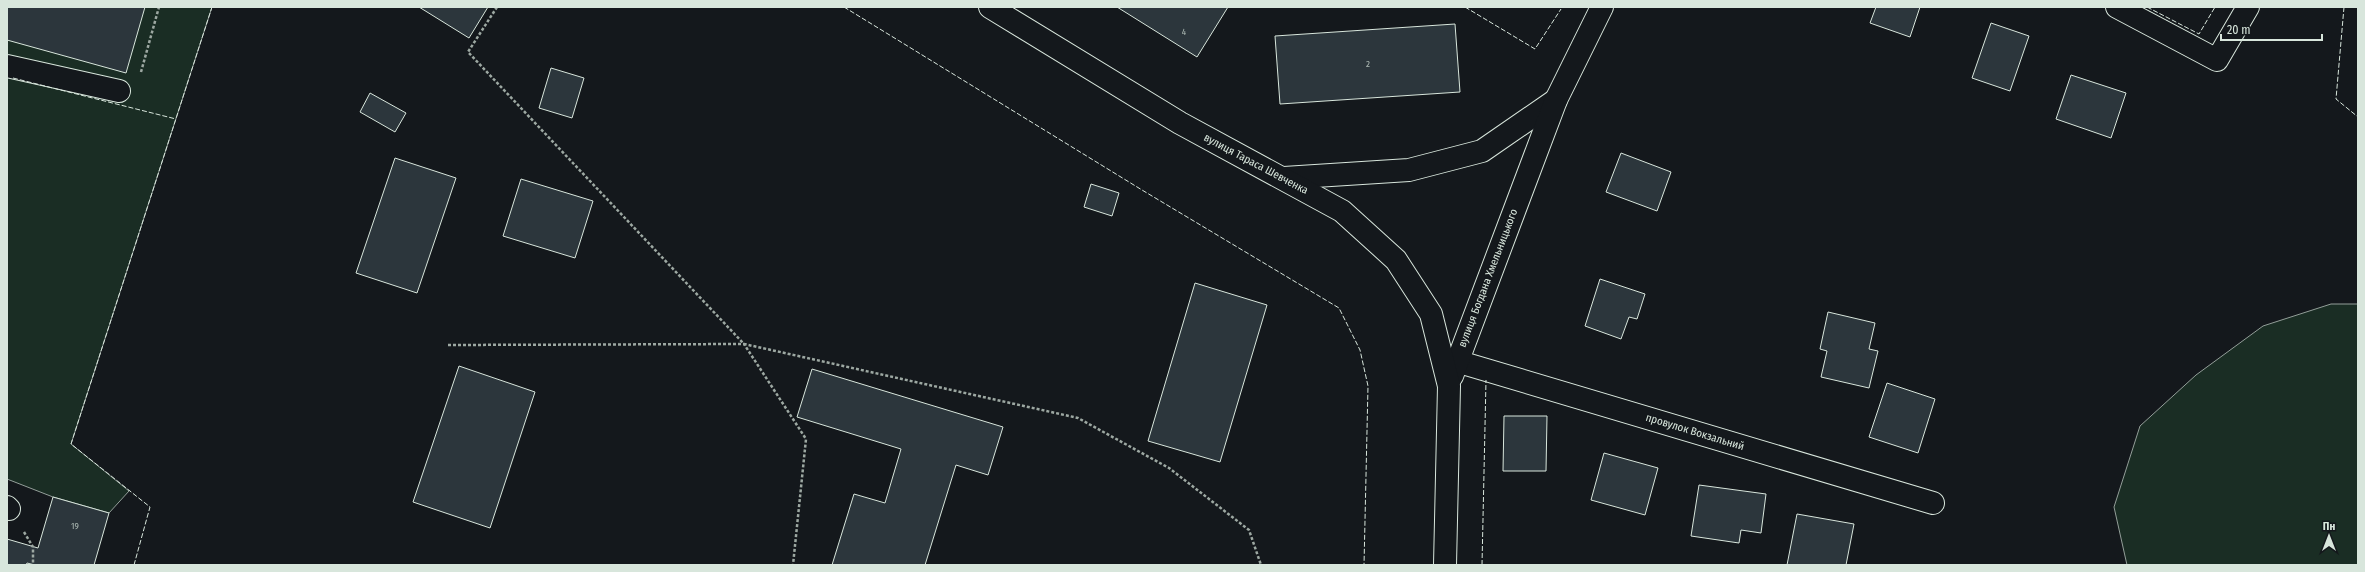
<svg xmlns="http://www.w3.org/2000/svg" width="2365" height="572" viewBox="0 0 2365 572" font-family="'Fira Sans Condensed',sans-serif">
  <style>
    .green { fill: #1a2d24; stroke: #939e99 }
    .building { fill: #2c363c; stroke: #d8e6dc }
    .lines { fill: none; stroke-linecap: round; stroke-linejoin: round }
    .minor-casing { stroke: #d8e6dc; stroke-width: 24 }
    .major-casing { stroke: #d8e6dc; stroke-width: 24 }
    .path { stroke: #9da8a2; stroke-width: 2.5; stroke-dasharray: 3 2; stroke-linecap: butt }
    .minor { stroke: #14181c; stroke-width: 22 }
    .major { stroke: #14181c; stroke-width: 22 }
    .fence { stroke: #d8e6dc; stroke-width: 1; stroke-dasharray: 5 2; stroke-linecap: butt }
    .labels { text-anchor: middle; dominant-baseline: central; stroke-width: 3; stroke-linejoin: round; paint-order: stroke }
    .number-label { font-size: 9px; fill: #adbab4 }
    .street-label { font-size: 11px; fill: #d8e6dc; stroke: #14181c }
  </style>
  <rect width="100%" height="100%" fill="#14181c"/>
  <g class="green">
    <polygon points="7,7 212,7 71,444 129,491 109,513 53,497 7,479"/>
    <polygon points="2331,304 2358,304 2358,565 2127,565 2114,507 2140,426 2196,375 2263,326"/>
  </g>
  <g class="building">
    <polygon points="7,7 145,7 126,73 7,40"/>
    <polygon points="419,7 488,7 469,38"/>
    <polygon points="1117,7 1228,7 1197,57"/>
    <polygon points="1876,7 1920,7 1910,37 1870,23"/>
    <polygon points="1991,23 2029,36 2010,91 1972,78"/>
    <polygon points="1455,24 1460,92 1280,104 1275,36"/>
    <polygon points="551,68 584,78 572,118 539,108"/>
    <polygon points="2071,75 2126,93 2111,138 2056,119"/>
    <polygon points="370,93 406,113 395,132 360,112"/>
    <polygon points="1621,153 1671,172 1657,211 1606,192"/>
    <polygon points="395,158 456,178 417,293 356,273"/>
    <polygon points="521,179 593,201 575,258 503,236"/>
    <polygon points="1091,184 1119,193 1112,216 1084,207"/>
    <polygon points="1600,279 1645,294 1637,319 1629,317 1621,339 1585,326"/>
    <polygon points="1195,283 1267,305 1220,462 1148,441"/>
    <polygon points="1828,312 1875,323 1869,349 1878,351 1869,388 1821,377 1827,351 1820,349"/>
    <polygon points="459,366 535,392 490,528 413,502"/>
    <polygon points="812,369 1003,427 988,475 956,465 925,565 832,565 854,494 885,503 901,449 797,417"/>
    <polygon points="1887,383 1935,399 1918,453 1869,437"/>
    <polygon points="1504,416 1547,416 1546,471 1503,471"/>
    <polygon points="1604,453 1658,468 1645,515 1591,500"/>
    <polygon points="1699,485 1766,494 1761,533 1741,530 1739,543 1691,536"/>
    <polygon points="53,497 109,513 94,565 35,565 27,563 26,565 7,565 7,539 38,548"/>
    <polygon points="1797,514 1854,524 1846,565 1787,565"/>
  </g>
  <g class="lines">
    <g class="minor-casing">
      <g id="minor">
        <polyline points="2117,7 2217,60 2248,7"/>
        <polyline points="7,66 119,91"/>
        <polyline points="1284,178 1409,170 1482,151 1556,100"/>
        <polyline points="1456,361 1933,503"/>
        <polyline points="1452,376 1556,100 1602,7"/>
        <polyline points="7,507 9,509"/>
      </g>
    </g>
    <g class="major-casing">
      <polyline id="major" points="990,7 1180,123 1342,211 1396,260 1431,314 1449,386 1445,565"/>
    </g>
    <g class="path">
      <polyline points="497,7 468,52 744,344 1078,418 1169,468 1249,530 1261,565"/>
      <polyline points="141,72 159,7"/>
      <polyline points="448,345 744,344 806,439 793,565"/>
      <polyline points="24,532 33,547 33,565"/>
    </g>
    <use href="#minor" class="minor"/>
    <use href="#major" class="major"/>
    <g class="fence">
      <polyline points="844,7 1142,190 1339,308 1360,350 1368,386 1364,565"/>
      <polyline points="1465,7 1535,49 1561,9"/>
      <polyline points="2147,7 2199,34 2215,7"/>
      <polyline points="2344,7 2336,99 2358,117"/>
      <polyline points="13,78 176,119"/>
      <polyline points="134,565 150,507 71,444 212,7"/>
      <polyline points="1482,565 1486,380"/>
    </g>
  </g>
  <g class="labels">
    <g class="number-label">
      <text x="1184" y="32">4</text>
      <text x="1368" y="64">2</text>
      <text x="75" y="526">19</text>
    </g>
    <g class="street-label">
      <text transform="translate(1256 164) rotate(28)">вулиця Тараса Шевченка</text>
      <text transform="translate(1488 278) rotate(-69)">вулиця Богдана Хмельницького</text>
      <text transform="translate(1695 432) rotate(17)">провулок Вокзальний</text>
    </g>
  </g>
  <rect width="2365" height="572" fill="none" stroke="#d8e6dc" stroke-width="16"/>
  <g transform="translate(2329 536)" stroke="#14181c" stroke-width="3" paint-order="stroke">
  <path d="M0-3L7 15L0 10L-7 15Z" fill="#d8e6dc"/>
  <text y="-6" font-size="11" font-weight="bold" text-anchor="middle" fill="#d8e6dc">Пн</text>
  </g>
  <path d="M2221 34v6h101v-6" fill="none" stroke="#d8e6dc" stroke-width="2"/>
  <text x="2227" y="34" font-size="12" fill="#d8e6dc" stroke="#14181c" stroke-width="3" paint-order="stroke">20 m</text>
</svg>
